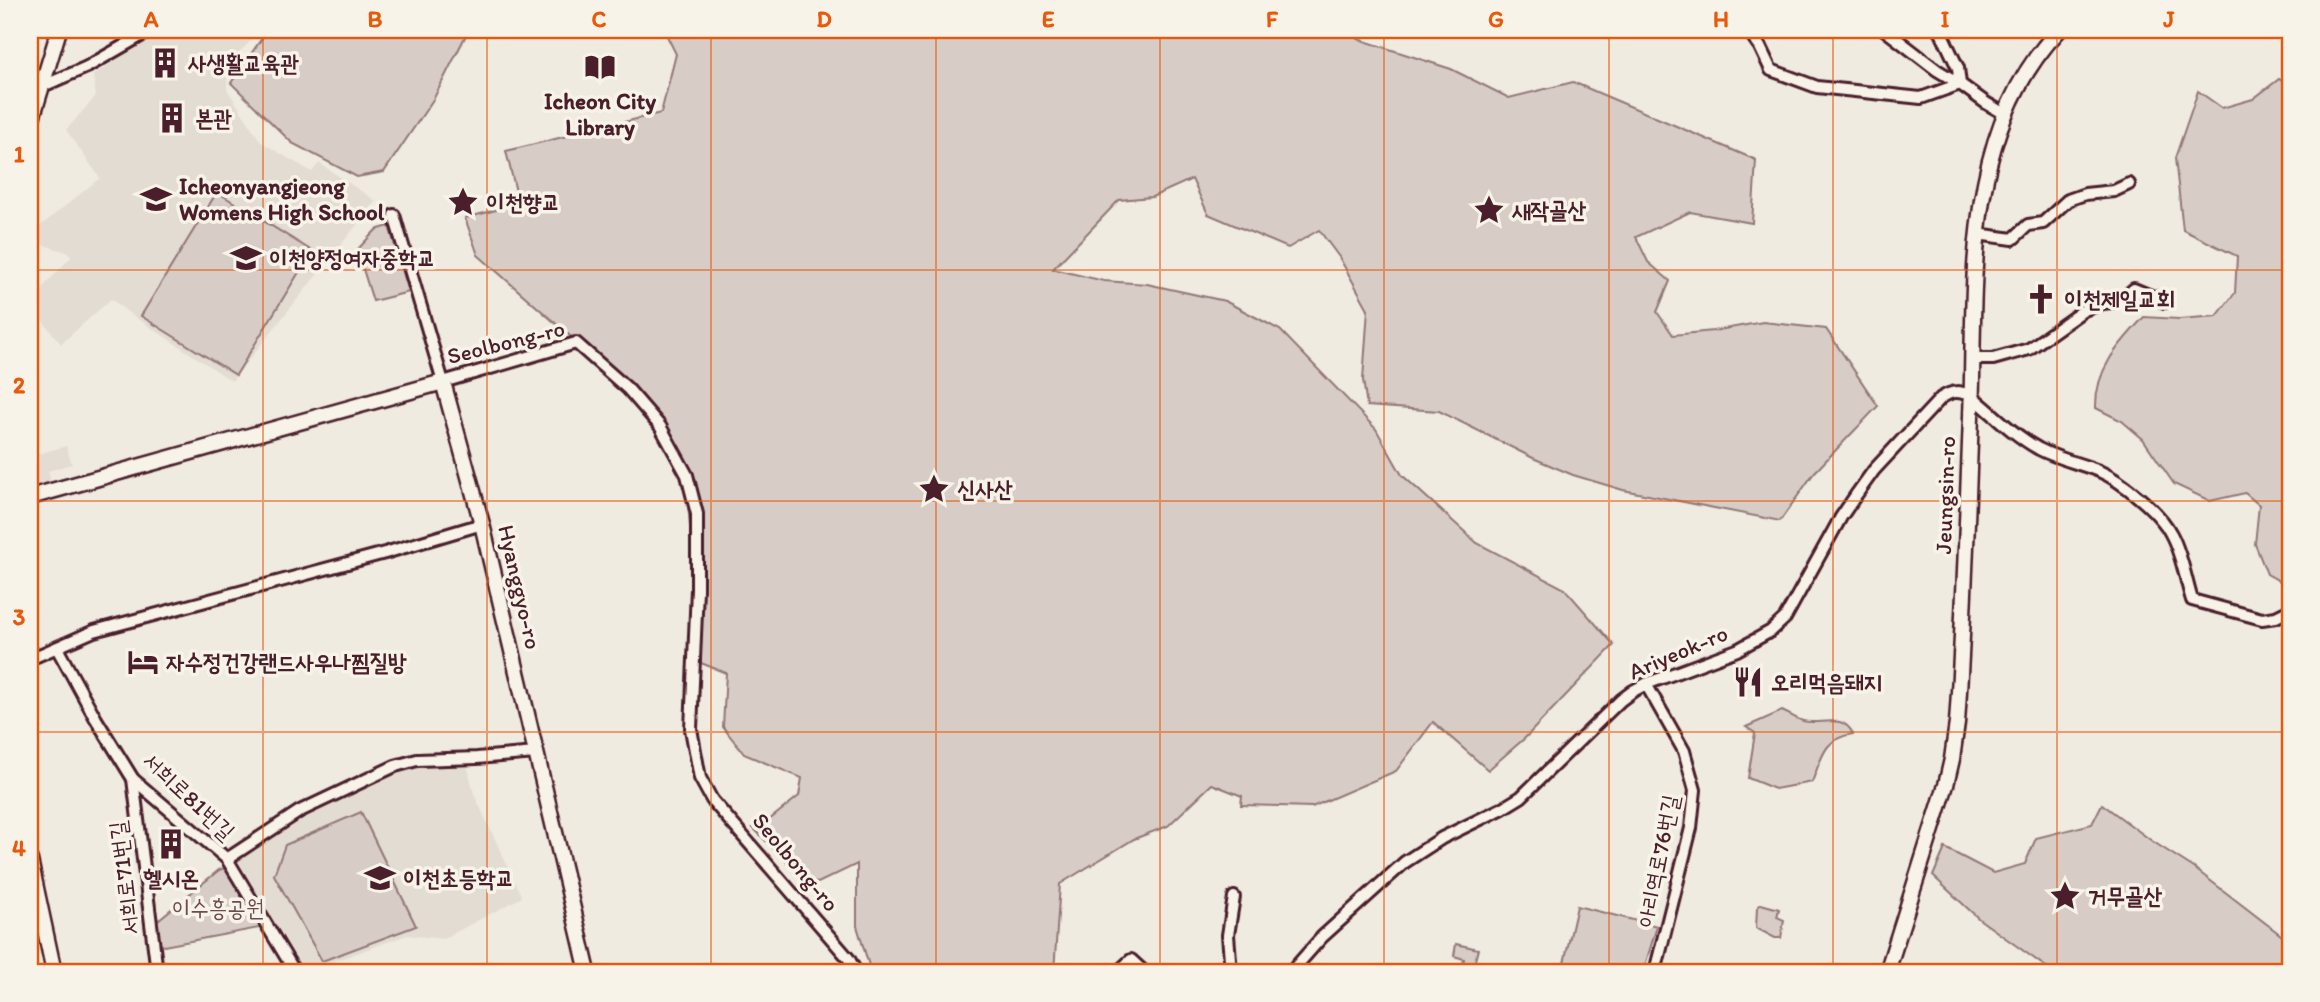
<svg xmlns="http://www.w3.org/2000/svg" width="2320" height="1002" viewBox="0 0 2320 1002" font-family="Itim,'Poor Story',sans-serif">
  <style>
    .built { fill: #e3dcd2 }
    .green { fill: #d8cdc6; stroke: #917678; stroke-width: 2 }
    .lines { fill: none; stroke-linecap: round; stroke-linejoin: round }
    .minor-casing { stroke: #4a1f2b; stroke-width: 16 }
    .tertiary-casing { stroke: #4a1f2b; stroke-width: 19 }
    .minor { stroke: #f7f3e8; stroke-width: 10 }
    .tertiary { stroke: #f7f3e8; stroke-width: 14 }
    .grid { fill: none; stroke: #e8590c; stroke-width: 2; stroke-opacity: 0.55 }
    .labels { text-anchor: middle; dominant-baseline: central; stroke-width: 7; stroke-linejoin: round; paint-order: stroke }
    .poi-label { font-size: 23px; font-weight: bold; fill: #4a1f2b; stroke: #f7f3e8; text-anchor: start }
    .street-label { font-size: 23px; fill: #4a1f2b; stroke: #f7f3e8 }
    .park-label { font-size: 23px; fill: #6e4a52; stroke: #f7f3e8 }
    .neatline { fill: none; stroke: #e8590c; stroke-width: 2.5 }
    .grid-label { font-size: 23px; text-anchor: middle; font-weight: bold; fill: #e8590c }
  </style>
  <rect width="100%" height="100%" fill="#f0ebe0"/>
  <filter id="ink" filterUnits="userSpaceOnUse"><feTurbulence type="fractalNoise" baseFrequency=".0143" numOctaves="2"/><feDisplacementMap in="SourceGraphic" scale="14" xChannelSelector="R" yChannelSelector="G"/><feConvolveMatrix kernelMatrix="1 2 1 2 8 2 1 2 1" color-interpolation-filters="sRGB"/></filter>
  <g filter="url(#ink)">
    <g class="built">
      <polygon points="164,30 256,30 257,35 228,63 227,89 261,142 312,172 319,163 376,201 232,381 130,314 111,299 61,344 30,305 30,301 71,257 67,252 30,241 30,234 100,178 66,130 96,96 93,75"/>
      <polygon points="66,446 72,464 48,471 52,487 30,493 30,456"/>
      <polygon points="415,763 467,764 474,794 522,897 443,939 407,935 305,972 237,859 326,803"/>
    </g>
    <g class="green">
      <polygon points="262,30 473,30 466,35 434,98 384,172 357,177 292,143 231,83 264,35"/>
      <polygon points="664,30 1355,30 1358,39 1451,69 1509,98 1573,82 1756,160 1752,223 1690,212 1636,237 1648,262 1670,281 1657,312 1673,335 1713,331 1763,322 1826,329 1878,406 1814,473 1780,521 1623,490 1573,475 1533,458 1439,411 1367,406 1363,380 1368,309 1339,257 1319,230 1288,248 1208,214 1192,179 1152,197 1119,200 1053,269 1104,281 1147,284 1225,301 1280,330 1376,429 1402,475 1477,543 1565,589 1614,645 1525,738 1488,770 1433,722 1396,771 1312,807 1241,805 1242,796 1212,784 1168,826 1134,839 1060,884 1054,972 871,972 857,926 857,864 818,883 806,881 753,828 764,824 799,796 802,778 744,754 723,727 726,673 701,663 688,503 680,457 628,387 478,255 465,218 500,209 499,205 518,200 506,151 661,113 676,54"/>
      <path d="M2279 79 2290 85V581L2285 584 2267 574 2255 544 2259 505 2245 493 2210 501 2174 484 2143 439 2122 421 2096 408C2095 369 2119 344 2144 317L2179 319 2217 316 2235 293 2237 256 2183 230 2175 158 2198 91 2222 108 2253 99Z"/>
      <polygon points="217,192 312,251 236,375 141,316"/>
      <polygon points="389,226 409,292 373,301 357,250 376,230"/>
      <path d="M1782 711C1789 714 1796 719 1803 721 1820 726 1843 712 1853 734 1824 738 1822 757 1812 782L1775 789 1748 778 1755 733 1746 727Z"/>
      <polygon points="2102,804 2152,841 2194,868 2290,942 2290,972 2053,972 1979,919 1933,876 1945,848 1993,873 2025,864 2036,838 2092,824"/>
      <polygon points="361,812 416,926 322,961 274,875 285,845"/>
      <path d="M225 868 228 869 261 921 259 928 164 946C154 943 153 927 158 920L219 870Z"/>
      <polygon points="1761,904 1779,909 1777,917 1784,920 1781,938 1775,938 1756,928 1757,908"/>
      <polygon points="1577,906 1657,926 1643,972 1562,972"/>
      <polygon points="1456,944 1478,949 1472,972 1461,972 1464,959 1454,956"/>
    </g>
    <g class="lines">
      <g class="minor-casing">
        <g id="minor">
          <polyline points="1748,30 1760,47 1771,70 1817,87 1921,98 1960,84"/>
          <polyline points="1885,30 1937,70 1960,84"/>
          <polyline points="1940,30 1958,68 1960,84 1986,103 2005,114"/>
          <polyline points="43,86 87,67 151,30"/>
          <polyline points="394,215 443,382 576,343 628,389 660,426 687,475 697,514 697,589 691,729 700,778 712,800 849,959 856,972"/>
          <polyline points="1977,234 2013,239 2028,225 2043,223 2068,200 2085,194 2114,191 2129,184"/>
          <polyline points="1973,359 1993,359 2029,349 2084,310 2103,303 2120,301 2134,289 2165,302"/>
          <polyline points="57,648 96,719 133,779 227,859 295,972"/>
          <polyline points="30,659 94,631 385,553 482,524"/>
          <polyline points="1646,684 1684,751 1695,790 1691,828 1655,972"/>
          <polyline points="133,779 157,972"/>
          <polyline points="227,859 300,811 395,766 417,760 477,758 536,753"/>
          <polyline points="1118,972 1131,960 1144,972"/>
          <polyline points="1231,972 1228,935 1234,897"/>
          <path d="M1291 972 1322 937 1405 862 1442 838 1503 808 1521 797 1621 700 1633 691 1646 684 1737 650 1771 631 1785 618 1841 517 1856 495 1874 470 1941 398C1953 390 1959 391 1972 396 1993 414 2014 435 2039 449 2058 459 2079 463 2099 471 2122 481 2160 512 2171 534 2182 554 2185 578 2192 600L2262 619 2276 617 2290 610"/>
        </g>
      </g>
      <g class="tertiary-casing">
        <g id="tertiary">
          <polyline points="30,125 59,30"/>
          <polyline points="30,497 443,382 482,524 588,972"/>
          <polyline points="30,860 54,972"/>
          <path d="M1887 972 1946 785 1952 759 1957 723C1964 621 1967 519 1971 417 1976 285 1961 133 2059 30"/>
        </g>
      </g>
      <use href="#minor" class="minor"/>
      <use href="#tertiary" class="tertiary"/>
    </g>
  </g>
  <path class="grid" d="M263 30V972M487 30V972M711 30V972M936 30V972M1160 30V972M1384 30V972M1609 30V972M1833 30V972M2057 30V972M30 270H2290M30 501H2290M30 732H2290"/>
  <defs>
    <g id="building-bare" transform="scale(2.415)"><path d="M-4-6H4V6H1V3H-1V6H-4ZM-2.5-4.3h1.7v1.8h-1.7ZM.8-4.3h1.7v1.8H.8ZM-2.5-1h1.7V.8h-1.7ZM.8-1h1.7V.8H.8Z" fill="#4a1f2b" stroke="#f7f3e8" stroke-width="2.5" paint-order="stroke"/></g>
    <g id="library-bare" transform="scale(2.415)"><path d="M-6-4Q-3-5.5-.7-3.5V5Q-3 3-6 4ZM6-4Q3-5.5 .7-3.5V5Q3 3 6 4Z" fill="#4a1f2b" stroke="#f7f3e8" stroke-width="2.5" paint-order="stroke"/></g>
    <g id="school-bare" transform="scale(2.415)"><path d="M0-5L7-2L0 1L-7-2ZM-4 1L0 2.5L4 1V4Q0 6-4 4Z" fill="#4a1f2b" stroke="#f7f3e8" stroke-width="2.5" paint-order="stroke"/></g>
    <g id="sight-bare" transform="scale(2.415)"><path d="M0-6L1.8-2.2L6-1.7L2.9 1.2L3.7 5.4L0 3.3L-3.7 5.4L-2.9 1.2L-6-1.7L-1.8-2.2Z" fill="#4a1f2b" stroke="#f7f3e8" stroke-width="2.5" paint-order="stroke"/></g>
    <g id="church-bare" transform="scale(2.415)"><path d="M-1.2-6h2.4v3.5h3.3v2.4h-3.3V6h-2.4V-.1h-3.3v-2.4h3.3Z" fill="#4a1f2b" stroke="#f7f3e8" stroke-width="2.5" paint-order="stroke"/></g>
    <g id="hotel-bare" transform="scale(2.415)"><path d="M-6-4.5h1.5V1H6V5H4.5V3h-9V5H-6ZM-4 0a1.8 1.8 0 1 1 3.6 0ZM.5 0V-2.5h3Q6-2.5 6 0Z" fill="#4a1f2b" stroke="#f7f3e8" stroke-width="2.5" paint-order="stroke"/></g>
    <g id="restaurant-bare" transform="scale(2.415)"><path d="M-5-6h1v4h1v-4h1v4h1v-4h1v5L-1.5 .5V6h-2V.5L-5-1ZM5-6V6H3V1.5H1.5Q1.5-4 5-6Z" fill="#4a1f2b" stroke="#f7f3e8" stroke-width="2.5" paint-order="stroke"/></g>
  </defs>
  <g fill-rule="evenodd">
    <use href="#building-bare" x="165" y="63"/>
    <use href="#library-bare" x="600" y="67"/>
    <use href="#building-bare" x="172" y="118"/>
    <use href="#school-bare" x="156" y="199"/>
    <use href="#sight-bare" x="463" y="202"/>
    <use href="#sight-bare" x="1489" y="210"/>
    <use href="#school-bare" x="246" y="258"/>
    <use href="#church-bare" x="2041" y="299"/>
    <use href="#sight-bare" x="934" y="489"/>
    <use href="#hotel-bare" x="143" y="662"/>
    <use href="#restaurant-bare" x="1748" y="682"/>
    <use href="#building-bare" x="171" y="844"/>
    <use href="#school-bare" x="380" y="878"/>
    <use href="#sight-bare" x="2065" y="896"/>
  </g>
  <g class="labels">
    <g class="poi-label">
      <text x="188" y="63">사생활교육관</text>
      <text x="600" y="101" text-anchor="middle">Icheon City<tspan x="600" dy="26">Library</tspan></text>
      <text x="195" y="118">본관</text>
      <text x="179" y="186">Icheonyangjeong<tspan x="179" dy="26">Womens High School</tspan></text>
      <text x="486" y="202">이천향교</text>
      <text x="1512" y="210">새작골산</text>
      <text x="269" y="258">이천양정여자중학교</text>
      <text x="2064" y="299">이천제일교회</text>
      <text x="957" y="489">신사산</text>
      <text x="166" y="662">자수정건강랜드사우나찜질방</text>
      <text x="1771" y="682">오리먹음돼지</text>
      <text x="171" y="878" text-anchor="middle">헬시온</text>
      <text x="403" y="878">이천초등학교</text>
      <text x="2088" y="896">거무골산</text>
    </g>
    <g class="street-label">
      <text transform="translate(506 342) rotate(-14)">Seolbong-ro</text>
      <text transform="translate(1945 495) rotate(-88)">Jeungsin-ro</text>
      <text transform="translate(520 587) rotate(77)">Hyanggyo-ro</text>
      <text transform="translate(1678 652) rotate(-23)">Ariyeok-ro</text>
      <text transform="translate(189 796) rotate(43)">서희로81번길</text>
      <text transform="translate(1658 861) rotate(-79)">아리역로76번길</text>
      <text transform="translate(796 862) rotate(50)">Seolbong-ro</text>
      <text transform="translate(124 878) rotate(-97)">서희로71번길</text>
    </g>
    <g class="park-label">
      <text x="218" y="908">이수흥공원</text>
    </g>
  </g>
  <rect width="2320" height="1002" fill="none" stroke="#f7f3e8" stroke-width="77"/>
  <rect x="38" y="38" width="2244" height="926" class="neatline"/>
  <g class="grid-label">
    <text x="151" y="27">A</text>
    <text x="375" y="27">B</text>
    <text x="599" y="27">C</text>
    <text x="824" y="27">D</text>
    <text x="1048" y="27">E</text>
    <text x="1272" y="27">F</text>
    <text x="1496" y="27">G</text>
    <text x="1721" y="27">H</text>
    <text x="1945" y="27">I</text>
    <text x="2169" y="27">J</text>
    <text x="19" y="162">1</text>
    <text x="19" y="393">2</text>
    <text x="19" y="625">3</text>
    <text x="19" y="856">4</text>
  </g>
</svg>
